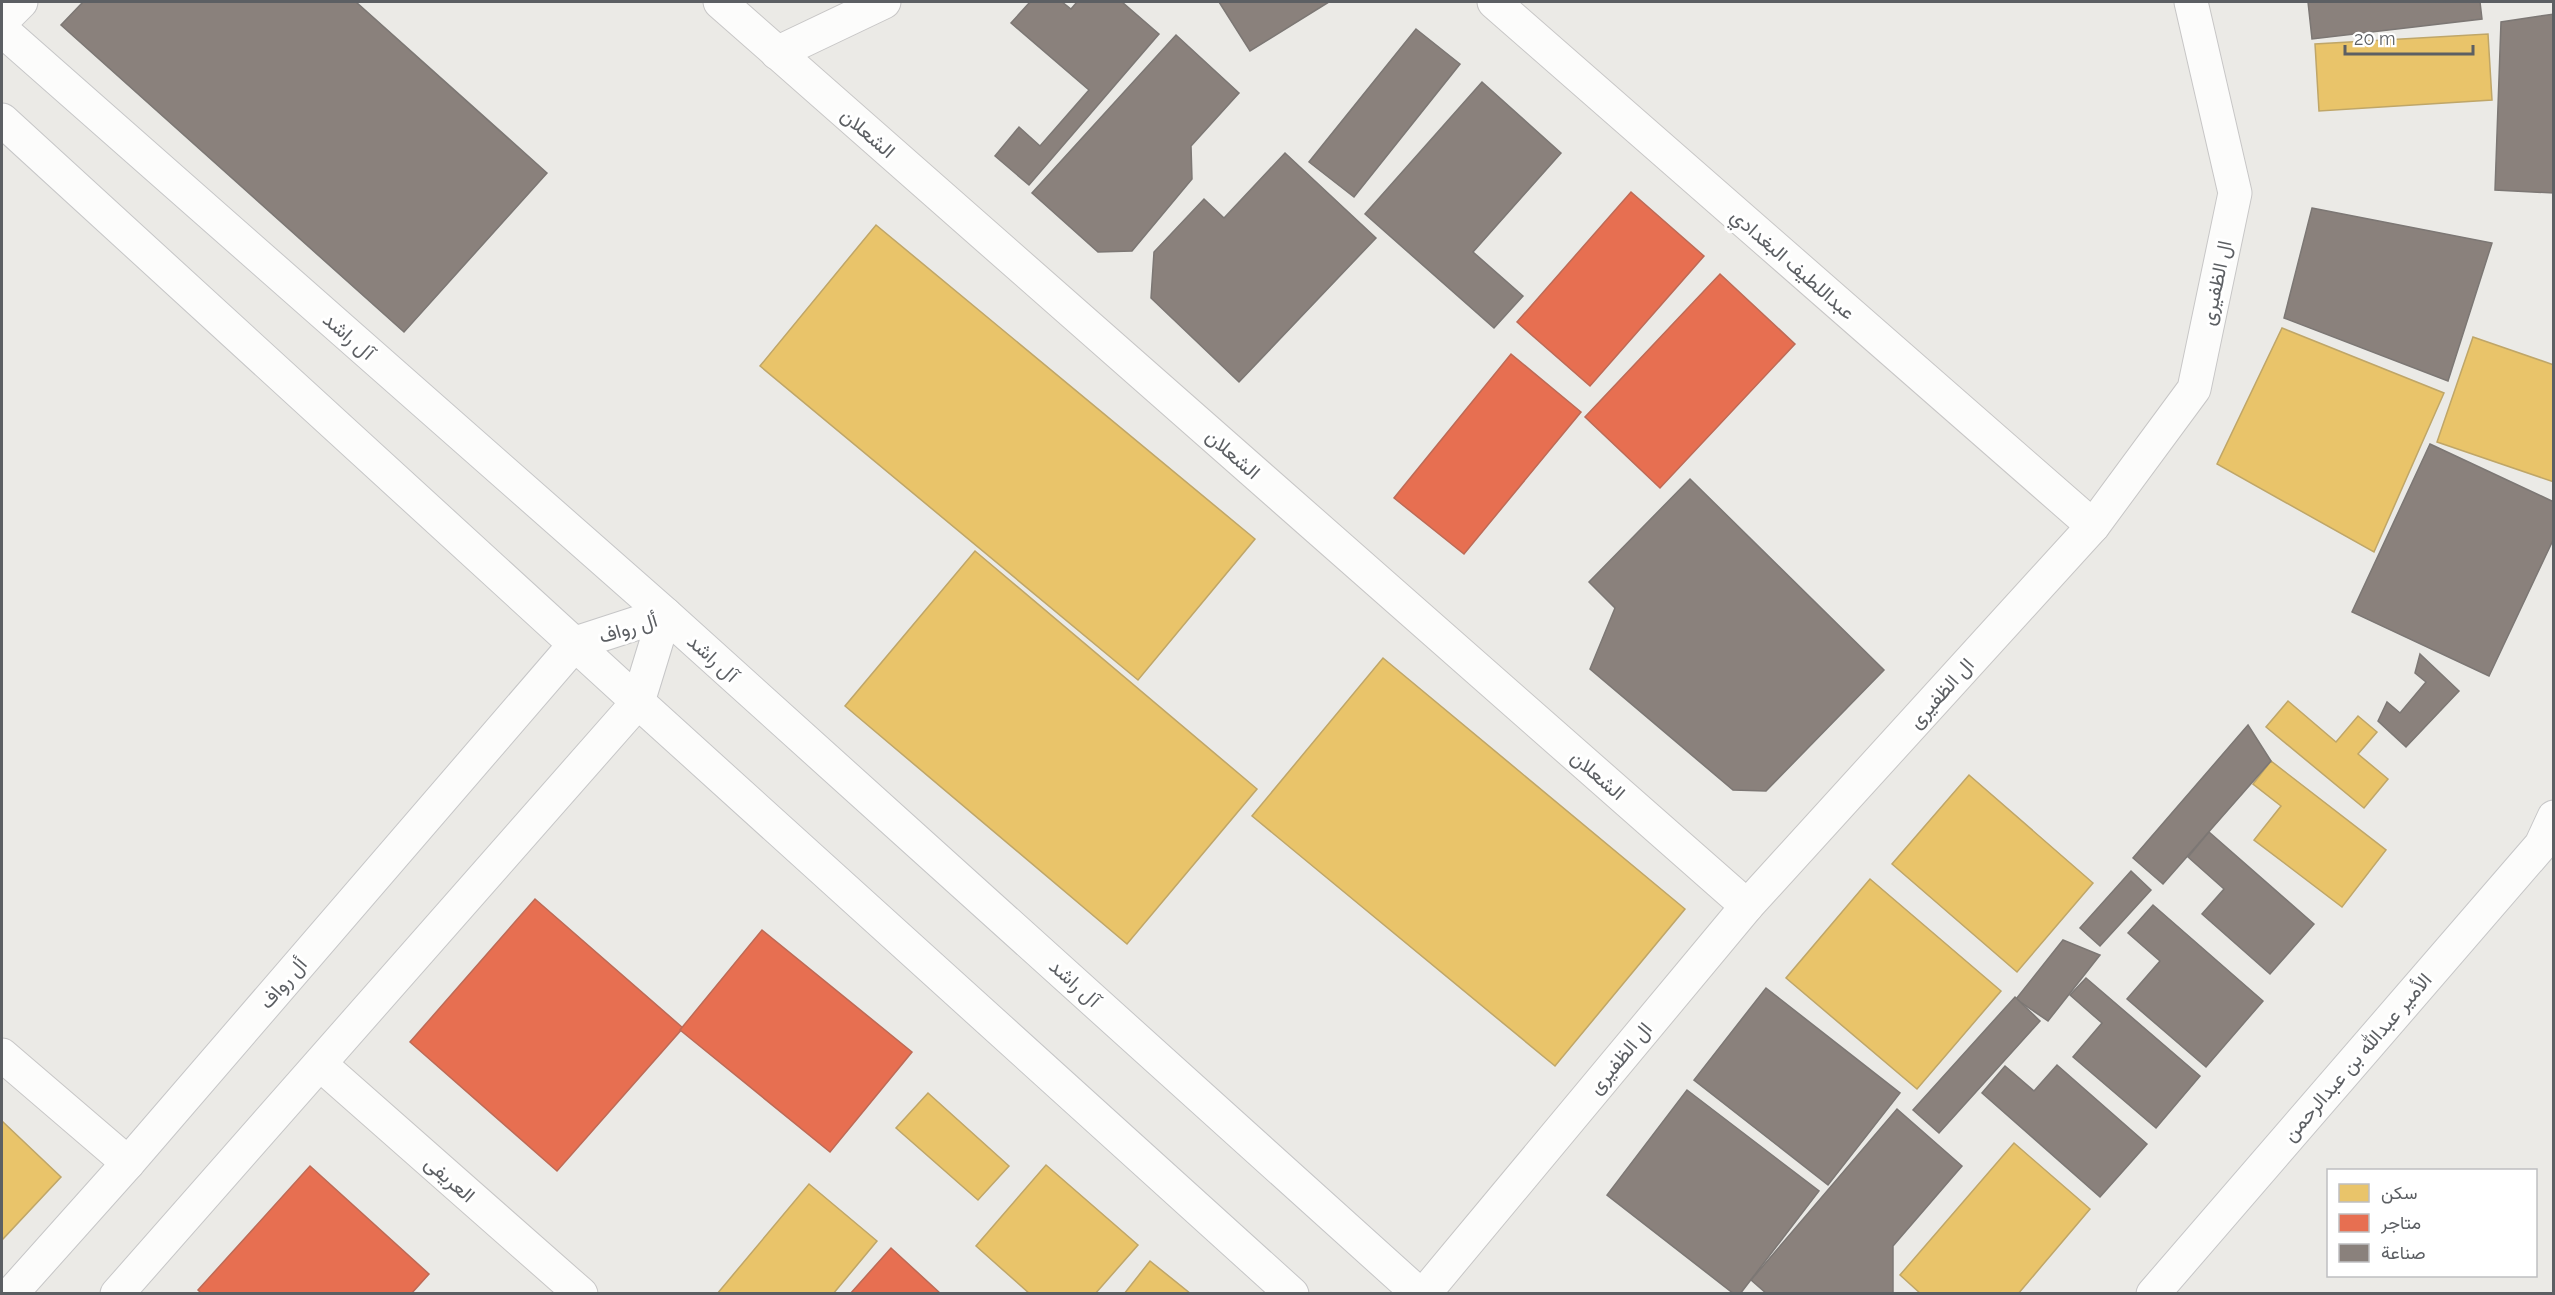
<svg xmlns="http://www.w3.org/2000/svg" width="2555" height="1295" viewBox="0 0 2555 1295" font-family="Raleway,Vazirmatn,sans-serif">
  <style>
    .homes { fill: #e9c46a; stroke: #bfa668; stroke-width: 1.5 }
    .shops { fill: #e76f51; stroke: #bd6a56; stroke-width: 1.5 }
    .industry { fill: #8a817c; stroke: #7c7774; stroke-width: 1.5 }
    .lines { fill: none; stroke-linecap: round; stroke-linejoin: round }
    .street-casing { stroke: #c7c6c6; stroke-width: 35 }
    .secondary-casing { stroke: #c6c6c7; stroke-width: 35 }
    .street { stroke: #fcfcfb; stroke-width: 33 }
    .secondary { stroke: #fcfcfb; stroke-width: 33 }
    .labels { text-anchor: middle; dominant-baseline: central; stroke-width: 6; stroke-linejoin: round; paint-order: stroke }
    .street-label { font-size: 20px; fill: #5c5f63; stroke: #fff }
  </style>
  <rect width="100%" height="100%" fill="#ebeae6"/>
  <g class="homes">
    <polygon points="2488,34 2492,100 2319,111 2315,44"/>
    <polygon points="876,225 1255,539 1138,680 760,366"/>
    <polygon points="2282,328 2444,393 2374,552 2217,464"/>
    <polygon points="2473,337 2554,365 2554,482 2437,442"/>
    <polygon points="975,551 1257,789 1127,944 845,706"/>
    <polygon points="1383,658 1685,909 1555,1066 1252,816"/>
    <polygon points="2288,701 2336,742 2358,716 2377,732 2358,754 2388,779 2364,808 2266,727"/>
    <polygon points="2271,761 2386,850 2342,907 2254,840 2281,806 2253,784"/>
    <polygon points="1969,775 2093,883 2017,972 1892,864"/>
    <polygon points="1870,879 2001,991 1917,1089 1786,978"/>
    <polygon points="928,1093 1009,1166 978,1200 896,1128"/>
    <polygon points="2,1121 61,1177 2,1240"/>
    <polygon points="2014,1143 2090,1209 2018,1294 1921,1294 1900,1275"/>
    <polygon points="1046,1165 1138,1245 1095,1294 1030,1294 976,1246"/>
    <polygon points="809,1184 877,1241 833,1294 717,1294"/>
    <polygon points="1150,1261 1191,1294 1124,1294"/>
  </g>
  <g class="shops">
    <polygon points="1631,192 1704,256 1590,386 1517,322"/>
    <polygon points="1720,274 1795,344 1660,488 1585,417"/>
    <polygon points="1511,354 1581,412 1464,554 1394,498"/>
    <polygon points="535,899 683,1028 557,1171 410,1042"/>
    <polygon points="762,930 912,1052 830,1152 680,1030"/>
    <polygon points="310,1166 429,1274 411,1294 202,1294 198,1290"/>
    <polygon points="891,1248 941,1294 850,1294"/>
  </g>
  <g class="industry">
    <polygon points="83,2 356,2 547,173 404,332 61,25"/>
    <polygon points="1030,2 1062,2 1071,9 1077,2 1122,2 1159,34 1029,185 995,156 1019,127 1040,146 1089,90 1011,23"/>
    <polygon points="1219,2 1329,2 1250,51"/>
    <polygon points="2308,2 2480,2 2482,19 2312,39"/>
    <polygon points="2554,14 2554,193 2495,190 2501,22"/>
    <polygon points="1416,29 1460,64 1354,197 1309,162"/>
    <polygon points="1176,35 1239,93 1191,146 1192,179 1132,251 1098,252 1032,193"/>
    <polygon points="1482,82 1561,153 1473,252 1523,296 1494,328 1365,214"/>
    <polygon points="1285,153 1376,238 1239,382 1151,298 1154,252 1204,199 1224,218"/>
    <polygon points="2312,208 2492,243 2448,381 2284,318"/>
    <polygon points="2430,444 2554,502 2554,538 2489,676 2352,612"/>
    <polygon points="1690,479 1884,670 1766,791 1733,790 1590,669 1615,608 1589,582"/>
    <polygon points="2420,654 2459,691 2406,747 2378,721 2387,702 2400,713 2426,682 2415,673"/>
    <polygon points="2248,725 2271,761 2163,884 2133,858"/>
    <polygon points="2209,832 2314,924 2270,974 2202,914 2224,889 2188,857"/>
    <polygon points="2131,871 2151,890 2100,946 2080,928"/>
    <polygon points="2153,905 2263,1001 2206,1067 2127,999 2160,961 2128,933"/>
    <polygon points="2063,940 2100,955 2048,1021 2016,999"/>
    <polygon points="2086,978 2200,1076 2156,1128 2073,1057 2102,1023 2070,995"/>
    <polygon points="1766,988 1900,1093 1828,1185 1694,1080"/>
    <polygon points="2015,997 2040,1021 1939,1133 1913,1110"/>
    <polygon points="2057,1065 2147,1144 2100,1197 1982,1093 2005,1066 2034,1091"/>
    <polygon points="1687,1090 1819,1191 1740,1294 1734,1294 1607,1195"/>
    <polygon points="1897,1109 1962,1166 1893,1246 1893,1294 1767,1294 1751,1280"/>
  </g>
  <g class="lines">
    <g class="street-casing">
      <g id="street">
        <polyline points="720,2 1747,906"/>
        <polyline points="1494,2 2093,526"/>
        <polyline points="777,53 884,2"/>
        <polyline points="2,1055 128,1163"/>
        <polyline points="320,1064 581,1294"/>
        <polyline points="1424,1294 1747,906 2093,526 2194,389 2235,193 2191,2"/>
      </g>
    </g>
    <g class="secondary-casing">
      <g id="secondary">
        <polyline points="2,21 21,2"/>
        <polyline points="2,30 665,614 1419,1294"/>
        <polyline points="2,120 638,702 1292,1294"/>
        <polyline points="11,1294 128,1163 576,643 665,614 638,702 117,1294"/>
        <polyline points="2153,1294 2541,845 2554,817"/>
      </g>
    </g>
    <use href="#street" class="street"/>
    <use href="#secondary" class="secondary"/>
  </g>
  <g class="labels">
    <g class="street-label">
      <text transform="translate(868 133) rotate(41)">الشعلان</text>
      <text transform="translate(1793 264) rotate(41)">عبداللطيف البغدادي</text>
      <text transform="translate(2216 283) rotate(-78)">ال الظفيرى</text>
      <text transform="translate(349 336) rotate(41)">آل راشد</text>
      <text transform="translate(1233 454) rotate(41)">الشعلان</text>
      <text transform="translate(628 628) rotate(-17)">أل رواف</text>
      <text transform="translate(713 658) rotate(42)">آل راشد</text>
      <text transform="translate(1941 693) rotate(-48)">ال الظفيرى</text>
      <text transform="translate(1598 775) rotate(41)">الشعلان</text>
      <text transform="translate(283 983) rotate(-49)">أل رواف</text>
      <text transform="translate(1075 983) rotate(42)">آل راشد</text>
      <text transform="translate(2357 1057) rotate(-49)">الأمير عبدالله بن عبدالرحمن</text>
      <text transform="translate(1620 1058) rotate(-50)">ال الظفيرى</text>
      <text transform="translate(450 1179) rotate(41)">العريفى</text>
    </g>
  </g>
  <rect width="2555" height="1295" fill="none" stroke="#5c5f63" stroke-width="6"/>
  <rect x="2327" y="1169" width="210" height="108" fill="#ffffff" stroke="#bebfc1" stroke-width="1.5"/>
  <rect x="2339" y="1184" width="30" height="18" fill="#e9c46a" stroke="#bebfc1" stroke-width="1.5"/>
  <text x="2381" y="1199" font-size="18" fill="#5c5f63">سكن</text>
  <rect x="2339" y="1214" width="30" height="18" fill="#e76f51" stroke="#bebfc1" stroke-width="1.5"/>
  <text x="2381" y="1229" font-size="18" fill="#5c5f63">متاجر</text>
  <rect x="2339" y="1244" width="30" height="18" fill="#8a817c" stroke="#bebfc1" stroke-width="1.5"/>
  <text x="2381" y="1259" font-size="18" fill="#5c5f63">صناعة</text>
  <path d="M2345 45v9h128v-9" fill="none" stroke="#5c5f63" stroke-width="3"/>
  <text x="2354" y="45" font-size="18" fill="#5c5f63" stroke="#ffffff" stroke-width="4.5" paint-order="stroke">20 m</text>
</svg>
